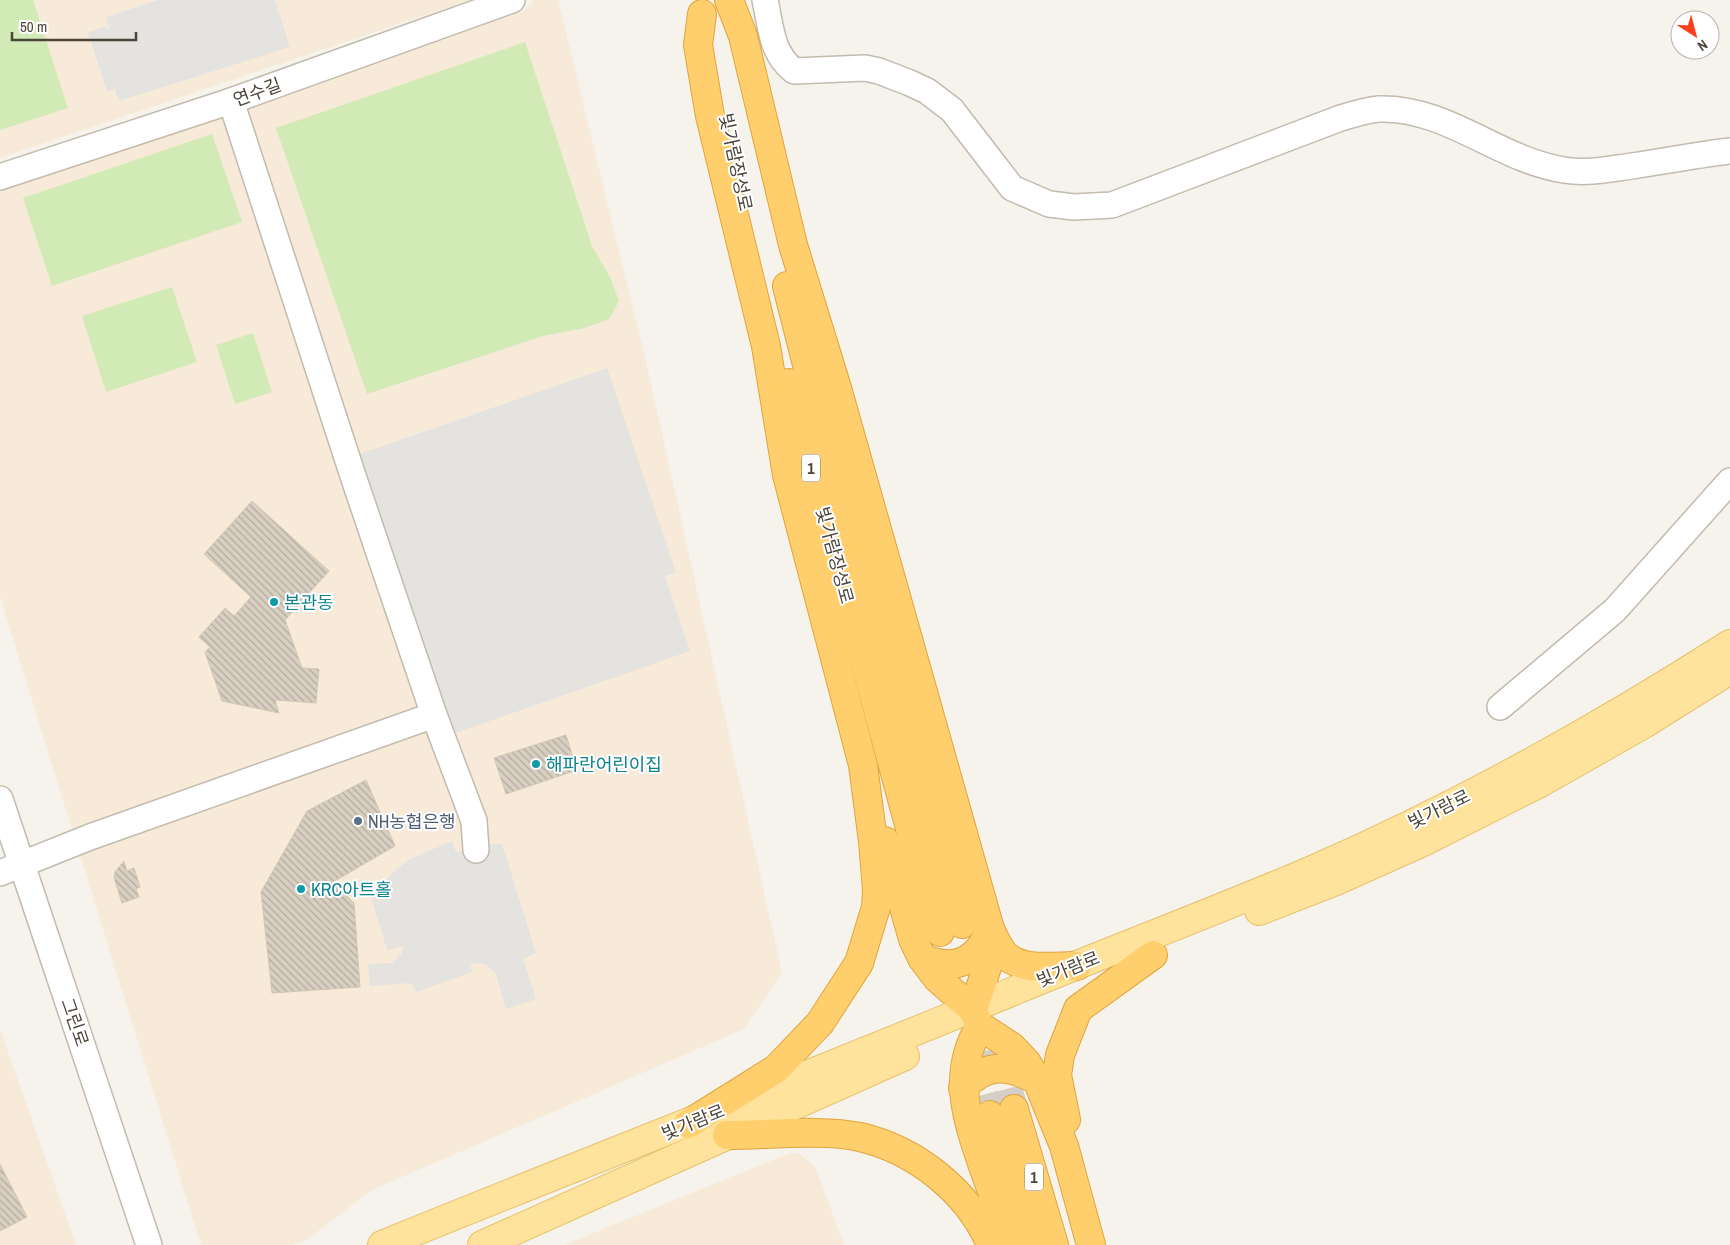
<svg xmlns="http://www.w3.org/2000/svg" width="1730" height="1245" viewBox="0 0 1730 1245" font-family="'Archivo Narrow','Noto Sans KR',sans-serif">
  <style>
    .commercial { fill: #f7ead8 }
    .garden { fill: #d2eab5 }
    .parking { fill: #e5e3e0 }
    .building { fill: url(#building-back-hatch); stroke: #d3c7b4 }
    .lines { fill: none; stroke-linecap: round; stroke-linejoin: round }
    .highway-tunnel { stroke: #d4d0c8; stroke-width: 28; stroke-dasharray: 28 14; stroke-linecap: butt }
    .minor-casing { stroke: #c2bbae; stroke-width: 28 }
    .major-casing { stroke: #e6c16a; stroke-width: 30 }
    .highway-casing { stroke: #e0a43c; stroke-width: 30 }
    .minor { stroke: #fff; stroke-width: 25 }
    .major { stroke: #ffe39c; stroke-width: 28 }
    .highway { stroke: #ffcf6e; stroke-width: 28 }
    .culture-dot { fill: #0f9aa8; stroke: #fff; stroke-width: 2 }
    .service-dot { fill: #5c6f8a; stroke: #fff; stroke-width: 2 }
    .labels { text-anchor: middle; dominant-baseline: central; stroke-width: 4; stroke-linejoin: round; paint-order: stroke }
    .shield { fill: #fff; stroke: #817c74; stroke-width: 1 }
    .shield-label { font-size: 16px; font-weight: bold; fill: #4b4439 }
    .street-label { font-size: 18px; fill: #4b4439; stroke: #fff }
    .culture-label { font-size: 18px; fill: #0d838f; stroke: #fff; text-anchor: start }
    .service-label { font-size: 18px; fill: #4e5e75; stroke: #fff; text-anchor: start }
  </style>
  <defs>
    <pattern id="building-back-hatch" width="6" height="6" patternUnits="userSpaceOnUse" patternTransform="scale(1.25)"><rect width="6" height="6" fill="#d8cfc1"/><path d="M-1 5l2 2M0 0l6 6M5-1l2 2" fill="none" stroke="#b1aa9e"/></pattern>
  </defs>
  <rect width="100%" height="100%" fill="#f6f3ec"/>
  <g class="commercial">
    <polygon points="0,0 470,0 0,158"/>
    <polygon points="534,0 558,0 647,366 782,973 744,1029 372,1190 305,1241 292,1245 201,1245 0,597 0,192 524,11"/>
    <polygon points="0,1029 76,1245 0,1245"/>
    <polygon points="790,1153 800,1154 816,1168 844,1245 564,1245"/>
  </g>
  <g class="garden">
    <polygon points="0,0 33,0 68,108 0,130"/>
    <polygon points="525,42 592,246 610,277 619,301 609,319 585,328 543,336 367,394 276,128"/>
    <polygon points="212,134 242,222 52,286 23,198"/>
    <polygon points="172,287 197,362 106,392 82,316"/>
    <polygon points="253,333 272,392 235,404 216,345"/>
  </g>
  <g class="parking">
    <polygon points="158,0 275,0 290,47 119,101 115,89 107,91 88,32 104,27 110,30 106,17"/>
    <polygon points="607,368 676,572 665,576 690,651 447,736 351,457"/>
    <polygon points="452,841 456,852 483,844 502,844 536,953 523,959 536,999 506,1009 495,972 485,964 470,963 472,972 417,992 411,983 370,986 368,964 392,963 402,953 403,946 387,950 371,897 381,893 383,882 408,860"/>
  </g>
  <g class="building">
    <polygon points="252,501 329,571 285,620 302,668 319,669 316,703 275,700 279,713 222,701 205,652 210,647 199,637 225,608 234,616 251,597 204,554"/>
    <polygon points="566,735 577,770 506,794 494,758"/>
    <polygon points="366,780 395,846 333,882 354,903 360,987 272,993 261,892 307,811"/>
    <polygon points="124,861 127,871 134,868 140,887 136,889 139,897 122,903 114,878 115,872"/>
    <polygon points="0,1164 27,1217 0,1231"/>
  </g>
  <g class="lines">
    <g class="highway-tunnel">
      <polyline points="997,1048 1014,1109"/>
      <polyline points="973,1054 990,1115"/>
    </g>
    <g class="minor-casing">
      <g id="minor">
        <path d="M765 0C771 27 771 53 794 71L865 68 879 71 910 83 927 91 952 110 1012 188 1049 204 1074 207 1112 205 1338 119C1351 115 1365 110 1379 109 1447 107 1499 160 1564 170 1587 174 1610 169 1632 166 1665 161 1697 155 1730 151"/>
        <polyline points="231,101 353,476 434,715 474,821 476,850"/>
        <polyline points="0,177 231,101 512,0"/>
        <polyline points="1500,707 1615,610 1730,481"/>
        <polyline points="0,799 149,1245"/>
        <polyline points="0,873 90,837 434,715"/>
      </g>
    </g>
    <g class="major-casing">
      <g id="major">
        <polyline points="1259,911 1336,881 1423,842 1540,783 1644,724 1730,670"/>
        <path d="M382 1245C593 1159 806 1077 1016 990 1114 949 1214 912 1312 870 1457 807 1597 729 1730 644"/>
        <polyline points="482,1245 905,1056"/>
      </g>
    </g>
    <g class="highway-casing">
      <g id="highway">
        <path d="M729 0 743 36 793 245 837 388 990 929C994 937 998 947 1004 954 1022 972 1053 966 1077 966"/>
        <polyline points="787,286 843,506 962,924"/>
        <polyline points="789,383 923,876 940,932"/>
        <polyline points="885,841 913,939 922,958 937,978 973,1010 980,1026 1012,1047 1027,1063 1037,1080 1064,1146 1091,1245"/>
        <path d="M922 958C954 972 978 962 990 929"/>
        <polyline points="973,1010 989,961 990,931"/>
        <path d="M980 1026C951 1074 967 1120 984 1169 993 1194 1002 1220 1012 1245"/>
        <path d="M963 1088C986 1062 1008 1065 1037 1080"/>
        <polyline points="1014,1109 1054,1245"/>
        <polyline points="990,1115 1028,1240"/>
        <polyline points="1066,1120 1057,1075 1060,1055 1078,1009 1153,955"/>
        <polyline points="688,1124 776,1069 820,1023 859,963 876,907 877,890 873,841 863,765 787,475 766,346 710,116 698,45 702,14"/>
        <path d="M727 1135C766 1135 824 1129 860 1137 916 1150 969 1192 991 1245"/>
      </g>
    </g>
    <use href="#minor" class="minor"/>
    <use href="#major" class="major"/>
    <use href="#highway" class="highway"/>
  </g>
  <g class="culture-dot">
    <circle cx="274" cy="602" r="5"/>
    <circle cx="536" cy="764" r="5"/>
    <circle cx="301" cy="889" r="5"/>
  </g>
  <circle class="service-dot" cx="358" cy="821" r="5"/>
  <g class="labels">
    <g class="shield">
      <rect x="802" y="454.5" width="18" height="27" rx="4"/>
      <rect x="1025" y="1163.5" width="18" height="27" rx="4"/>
    </g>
    <g class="shield-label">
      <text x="811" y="468">1</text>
      <text x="1034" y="1177">1</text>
    </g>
    <g class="street-label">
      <text transform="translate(257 92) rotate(-20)">연수길</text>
      <text transform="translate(736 162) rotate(78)">빛가람장성로</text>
      <text transform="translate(835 555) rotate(75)">빛가람장성로</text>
      <text transform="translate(1439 809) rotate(-26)">빛가람로</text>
      <text transform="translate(1068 969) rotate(-22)">빛가람로</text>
      <text transform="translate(75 1022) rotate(71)">그린로</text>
      <text transform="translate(693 1122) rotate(-22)">빛가람로</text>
    </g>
    <g class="culture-label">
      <text x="284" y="602">본관동</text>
      <text x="546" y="764">해파란어린이집</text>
      <text x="311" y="889">KRC아트홀</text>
    </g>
    <g class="service-label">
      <text x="368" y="821">NH농협은행</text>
    </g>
  </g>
  <g transform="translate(1695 35) rotate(144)"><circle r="24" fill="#ffffff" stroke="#b7b4b0"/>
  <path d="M0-4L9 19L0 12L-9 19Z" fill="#fc3f1d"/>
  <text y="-8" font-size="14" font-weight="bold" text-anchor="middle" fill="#4b4439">N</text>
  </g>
  <path d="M12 32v8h124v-8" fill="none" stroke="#4b4439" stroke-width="2.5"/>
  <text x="20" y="32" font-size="15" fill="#4b4439" stroke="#ffffff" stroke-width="4" paint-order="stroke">50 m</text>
</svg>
